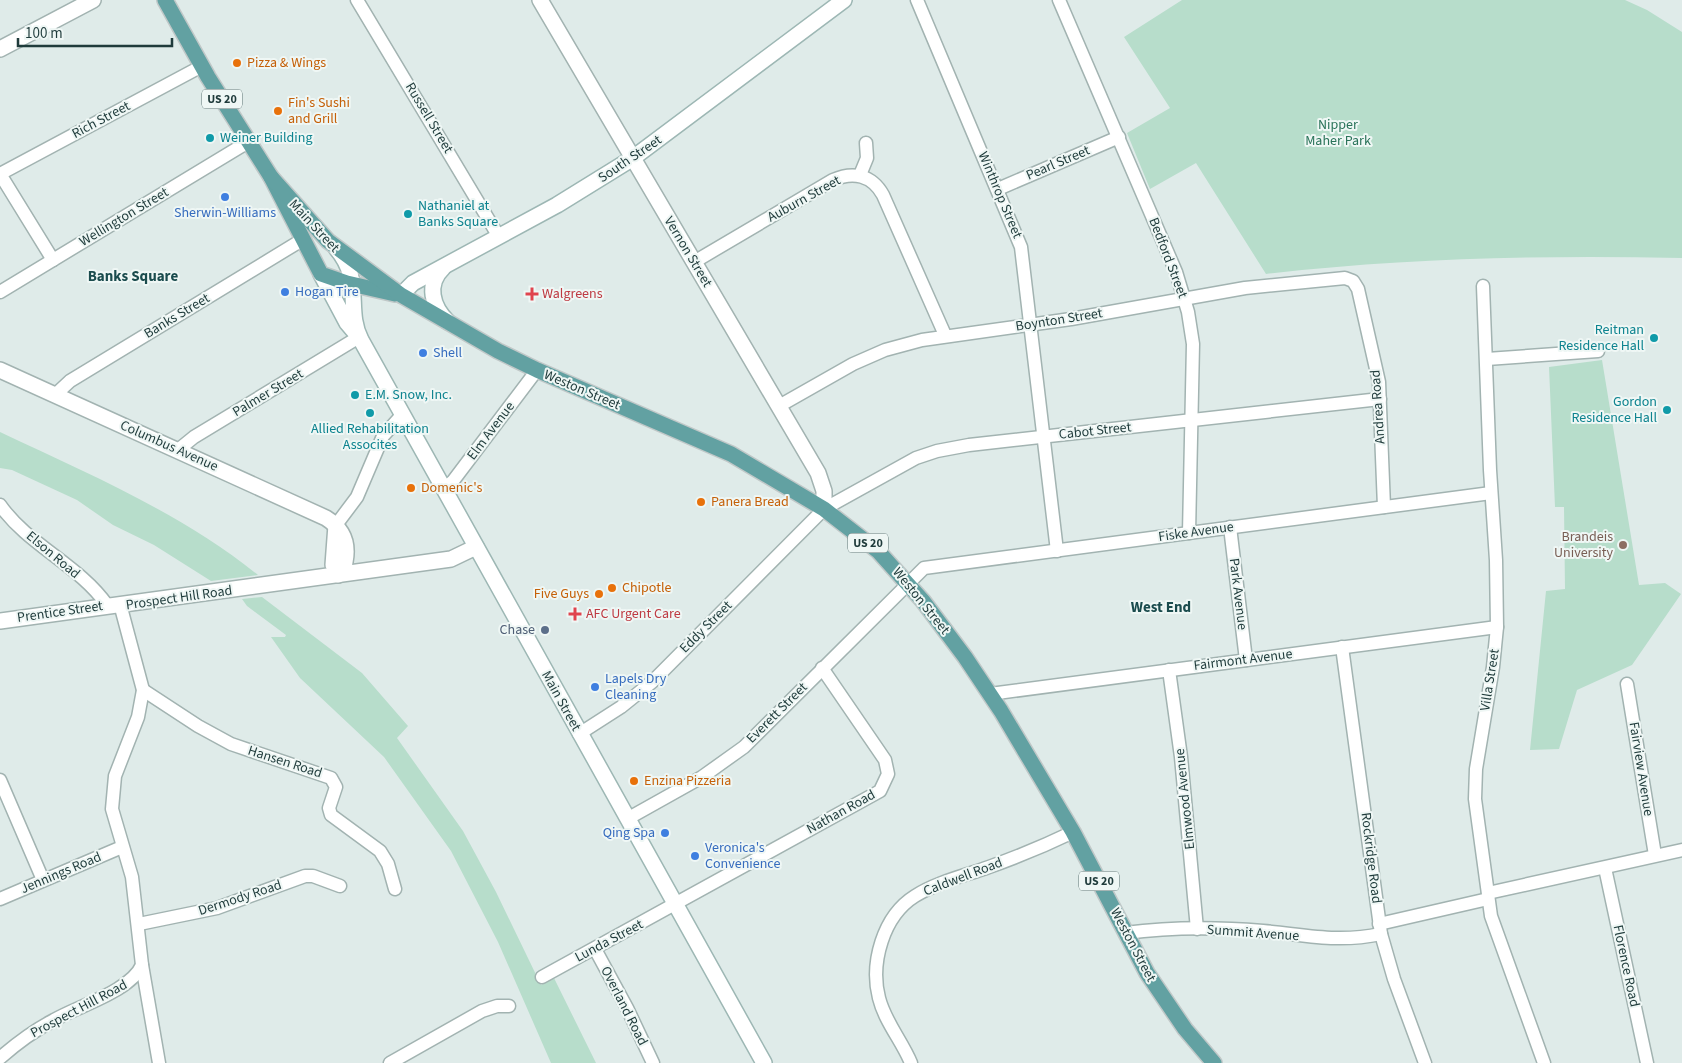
<svg xmlns="http://www.w3.org/2000/svg" width="1682" height="1063" viewBox="0 0 1682 1063" font-family="'Source Sans 3',sans-serif">
  <style>
    .green { fill: #b7ddcb }
    .lines { fill: none; stroke-linecap: round; stroke-linejoin: round }
    .minor-casing { stroke: #a2b3b1; stroke-width: 15 }
    .tertiary-casing { stroke: #a2b3b1; stroke-width: 18 }
    .secondary-casing { stroke: #9db7b4; stroke-width: 18 }
    .primary-casing { stroke: #c0c8c8; stroke-width: 18 }
    .minor { stroke: #fff; stroke-width: 12 }
    .tertiary { stroke: #fff; stroke-width: 15 }
    .secondary { stroke: #fff; stroke-width: 15 }
    .primary { stroke: #62a1a2; stroke-width: 15 }
    .food-dot { fill: #e8710a; stroke: #eff7f5; stroke-width: 2 }
    .culture-dot { fill: #0f9aa8; stroke: #eff7f5; stroke-width: 2 }
    .shop-dot { fill: #3f7fe0; stroke: #eff7f5; stroke-width: 2 }
    .health-dot { fill: #e0444e; stroke: #eff7f5; stroke-width: 2 }
    .education-dot { fill: #8d6e63; stroke: #eff7f5; stroke-width: 2 }
    .service-dot { fill: #5c6f8a; stroke: #eff7f5; stroke-width: 2 }
    .labels { text-anchor: middle; dominant-baseline: central; stroke-width: 4; stroke-linejoin: round; paint-order: stroke }
    .shield { fill: #eff7f5; stroke: #5d7373; stroke-width: 1 }
    .shield-label { font-size: 12px; font-weight: bold; fill: #1f3b3b }
    .food-label { font-size: 14px; fill: #c56008; stroke: #eff7f5; text-anchor: start }
    .street-label { font-size: 14px; fill: #1f3b3b; stroke: #eff7f5 }
    .park-label { font-size: 14px; fill: #297359; stroke: #eff7f5 }
    .culture-label { font-size: 14px; fill: #0d838f; stroke: #eff7f5; text-anchor: start }
    .shop-label { font-size: 14px; fill: #366cbe; stroke: #eff7f5; text-anchor: start }
    .health-label { font-size: 14px; fill: #be3a42; stroke: #eff7f5; text-anchor: start }
    .education-label { font-size: 14px; fill: #785e54; stroke: #eff7f5; text-anchor: end }
    .service-label { font-size: 14px; fill: #4e5e75; stroke: #eff7f5; text-anchor: end }
    .neighbourhood-label { font-size: 15px; font-weight: bold; fill: #1b4c4e; stroke: #eff7f5 }
  </style>
  <rect width="100%" height="100%" fill="#dfebe9"/>
  <g class="green">
    <path d="M1182 0H1625L1647 10 1682 32V258C1543 255 1404 258 1266 274L1196 163 1150 189 1127 133 1170 108 1124 37Z"/>
    <polygon points="1602,360 1639,585 1665,583 1681,594 1632,665 1577,690 1559,749 1530,750 1546,591 1565,589 1564,507 1555,507 1549,367"/>
    <path d="M0 432C89 474 181 513 258 575L211 581 154 545 113 525 77 500 12 470 0 468Z"/>
    <polygon points="262,597 362,673 408,726 397,738 463,831 496,892 541,985 554,978 596,1063 551,1063 498,942 451,851 384,757 300,678 271,637 285,637 286,635 247,606 242,599"/>
  </g>
  <g class="lines">
    <g class="minor-casing">
      <g id="minor">
        <polyline points="357,0 499,237"/>
        <polyline points="917,0 1021,247 1057,551"/>
        <polyline points="1059,0 1176,272 1188,312 1193,344 1189,533"/>
        <polyline points="860,175 867,158 866,143"/>
        <polyline points="998,189 1119,137"/>
        <polyline points="53,260 0,174 202,66"/>
        <path d="M694 262 833 180C853 171 872 175 883 195L945 335"/>
        <polyline points="1483,286 1490,470 1496,560 1497,627 1493,667 1476,769 1475,799 1491,916 1544,1063"/>
        <polyline points="0,292 248,142"/>
        <polyline points="1487,359 1598,351"/>
        <polyline points="55,395 70,381 302,240"/>
        <polyline points="779,406 853,364 885,350 922,340 1071,319 1245,288 1345,278 1353,281 1358,289 1379,382 1384,507"/>
        <polyline points="178,450 194,437 359,337"/>
        <polyline points="444,489 453,481 537,370"/>
        <path d="M0 505C28 545 79 565 107 605"/>
        <polyline points="336,525 357,497 383,436 402,415"/>
        <polyline points="1230,527 1246,660"/>
        <polyline points="1342,647 1381,934 1394,979 1425,1063"/>
        <polyline points="1169,670 1181,757 1197,929"/>
        <polyline points="1627,684 1655,855"/>
        <polyline points="143,690 198,726 231,744 331,778 336,787 329,808 331,815 380,851 388,864 395,889"/>
        <polyline points="990,694 1497,627"/>
        <polyline points="579,734 621,707 652,682 824,509 916,458 937,451 969,445 1380,399"/>
        <polyline points="0,780 43,880"/>
        <polyline points="627,819 702,777 744,747 924,568 1491,493"/>
        <polyline points="1605,868 1647,1063"/>
        <polyline points="1488,893 1682,850"/>
        <polyline points="0,899 122,847"/>
        <polyline points="139,924 217,908 305,876 313,876 340,886"/>
        <polyline points="1379,924 1488,899"/>
        <path d="M1125 933C1170 927 1218 927 1263 931 1307 935 1337 943 1381 934"/>
        <polyline points="595,949 627,1008 653,1063"/>
        <polyline points="142,965 159,1063"/>
        <polyline points="542,977 880,791 888,774 885,760 822,668"/>
        <path d="M0 1058C17 1043 35 1030 54 1020 78 1006 131 991 142 965L132 877 112 809 115 776 138 717 143 690 120 604"/>
        <polyline points="390,1063 482,1011 497,1006 509,1006"/>
        <path d="M911 1063C902 1041 885 1022 879 998 870 963 883 916 915 896 937 882 964 876 989 867 1017 857 1046 845 1073 832"/>
      </g>
    </g>
    <g class="tertiary-casing">
      <g id="tertiary">
        <polyline points="540,0 818,473 824,491 824,509"/>
        <polyline points="0,49 93,0"/>
        <path d="M0 370 326 518C342 528 349 542 345 562 345 567 339 570 338 575"/>
        <polyline points="336,525 333,565 338,572"/>
        <polyline points="0,621 451,559 476,547"/>
      </g>
    </g>
    <g class="secondary-casing">
      <g id="secondary">
        <path d="M336 248C364 280 345 309 361 340L764 1063"/>
        <path d="M443 268C426 284 432 307 448 322"/>
        <polyline points="321,274 347,323 358,336"/>
        <polyline points="401,295 413,283 557,205 633,158 844,0"/>
      </g>
    </g>
    <g class="primary-casing">
      <g id="primary">
        <polyline points="165,0 208,77 271,177 321,274 347,283 395,294"/>
        <polyline points="271,177 328,241 401,295 498,351 537,370 731,454 824,509 878,551 923,601 965,657 1001,711 1073,832 1147,973 1185,1029 1214,1063"/>
      </g>
    </g>
    <use href="#minor" class="minor"/>
    <use href="#tertiary" class="tertiary"/>
    <use href="#secondary" class="secondary"/>
    <use href="#primary" class="primary"/>
  </g>
  <g class="food-dot">
    <circle cx="237" cy="63" r="5"/>
    <circle cx="278" cy="111" r="5"/>
    <circle cx="411" cy="488" r="5"/>
    <circle cx="701" cy="502" r="5"/>
    <circle cx="612" cy="588" r="5"/>
    <circle cx="599" cy="594" r="5"/>
    <circle cx="634" cy="781" r="5"/>
  </g>
  <g class="culture-dot">
    <circle cx="210" cy="138" r="5"/>
    <circle cx="408" cy="214" r="5"/>
    <circle cx="1654" cy="338" r="5"/>
    <circle cx="355" cy="395" r="5"/>
    <circle cx="1667" cy="410" r="5"/>
    <circle cx="370" cy="413" r="5"/>
  </g>
  <g class="shop-dot">
    <circle cx="225" cy="197" r="5"/>
    <circle cx="285" cy="292" r="5"/>
    <circle cx="423" cy="353" r="5"/>
    <circle cx="595" cy="687" r="5"/>
    <circle cx="665" cy="833" r="5"/>
    <circle cx="695" cy="856" r="5"/>
  </g>
  <g class="health-dot">
    <path d="M529.5 286.5h5v5h5v5h-5v5h-5v-5h-5v-5h5z"/>
    <path d="M572.5 606.5h5v5h5v5h-5v5h-5v-5h-5v-5h5z"/>
  </g>
  <circle class="education-dot" cx="1623" cy="545" r="5"/>
  <circle class="service-dot" cx="545" cy="630" r="5"/>
  <g class="labels">
    <g class="shield">
      <rect x="202" y="89.5" width="40" height="19" rx="4"/>
      <rect x="848" y="533.5" width="40" height="19" rx="4"/>
      <rect x="1079" y="871.5" width="40" height="19" rx="4"/>
    </g>
    <g class="shield-label">
      <text x="222" y="99">US 20</text>
      <text x="868" y="543">US 20</text>
      <text x="1099" y="881">US 20</text>
    </g>
    <g class="food-label">
      <text x="247" y="63">Pizza &amp; Wings</text>
      <text x="288" y="103">Fin's Sushi<tspan x="288" dy="16">and Grill</tspan></text>
      <text x="421" y="488">Domenic's</text>
      <text x="711" y="502">Panera Bread</text>
      <text x="622" y="588">Chipotle</text>
      <text x="589" y="594" text-anchor="end">Five Guys</text>
      <text x="644" y="781">Enzina Pizzeria</text>
    </g>
    <g class="street-label">
      <text transform="translate(429 118) rotate(59)">Russell Street</text>
      <text transform="translate(101 120) rotate(-28)">Rich Street</text>
      <text transform="translate(630 159) rotate(-34)">South Street</text>
      <text transform="translate(1058 163) rotate(-23)">Pearl Street</text>
      <text transform="translate(1000 195) rotate(67)">Winthrop Street</text>
      <text transform="translate(804 199) rotate(-29)">Auburn Street</text>
      <text transform="translate(124 217) rotate(-31)">Wellington Street</text>
      <text transform="translate(314 226) rotate(47)">Main Street</text>
      <text transform="translate(688 252) rotate(59)">Vernon Street</text>
      <text transform="translate(1168 258) rotate(69)">Bedford Street</text>
      <text transform="translate(177 316) rotate(-31)">Banks Street</text>
      <text transform="translate(1059 320) rotate(-9)">Boynton Street</text>
      <text transform="translate(582 390) rotate(23)">Weston Street</text>
      <text transform="translate(268 393) rotate(-31)">Palmer Street</text>
      <text transform="translate(1378 407) rotate(-94)">Andrea Road</text>
      <text transform="translate(491 431) rotate(-53)">Elm Avenue</text>
      <text transform="translate(1095 431) rotate(-6)">Cabot Street</text>
      <text transform="translate(169 446) rotate(24)">Columbus Avenue</text>
      <text transform="translate(1196 532) rotate(-8)">Fiske Avenue</text>
      <text transform="translate(53 555) rotate(40)">Elson Road</text>
      <text transform="translate(1238 594) rotate(83)">Park Avenue</text>
      <text transform="translate(179 598) rotate(-8)">Prospect Hill Road</text>
      <text transform="translate(921 601) rotate(51)">Weston Street</text>
      <text transform="translate(60 612) rotate(-8)">Prentice Street</text>
      <text transform="translate(706 627) rotate(-45)">Eddy Street</text>
      <text transform="translate(1243 660) rotate(-7)">Fairmont Avenue</text>
      <text transform="translate(1490 680) rotate(-81)">Villa Street</text>
      <text transform="translate(561 701) rotate(61)">Main Street</text>
      <text transform="translate(777 713) rotate(-45)">Everett Street</text>
      <text transform="translate(285 762) rotate(18)">Hansen Road</text>
      <text transform="translate(1641 769) rotate(81)">Fairview Avenue</text>
      <text transform="translate(1185 799) rotate(-96)">Elmwood Avenue</text>
      <text transform="translate(841 812) rotate(-29)">Nathan Road</text>
      <text transform="translate(1371 858) rotate(83)">Rockridge Road</text>
      <text transform="translate(61 873) rotate(-23)">Jennings Road</text>
      <text transform="translate(963 877) rotate(-21)">Caldwell Road</text>
      <text transform="translate(240 898) rotate(-18)">Dermody Road</text>
      <text transform="translate(1253 933) rotate(4)">Summit Avenue</text>
      <text transform="translate(609 941) rotate(-28)">Lunda Street</text>
      <text transform="translate(1133 945) rotate(62)">Weston Street</text>
      <text transform="translate(1626 966) rotate(78)">Florence Road</text>
      <text transform="translate(624 1006) rotate(63)">Overland Road</text>
      <text transform="translate(79 1009) rotate(-28)">Prospect Hill Road</text>
    </g>
    <g class="park-label">
      <text x="1338" y="125">Nipper<tspan x="1338" dy="16">Maher Park</tspan></text>
    </g>
    <g class="culture-label">
      <text x="220" y="138">Weiner Building</text>
      <text x="418" y="206">Nathaniel at<tspan x="418" dy="16">Banks Square</tspan></text>
      <text x="1644" y="330" text-anchor="end">Reitman<tspan x="1644" dy="16">Residence Hall</tspan></text>
      <text x="365" y="395">E.M. Snow, Inc.</text>
      <text x="1657" y="402" text-anchor="end">Gordon<tspan x="1657" dy="16">Residence Hall</tspan></text>
      <text x="370" y="429" text-anchor="middle">Allied Rehabilitation<tspan x="370" dy="16">Assocites</tspan></text>
    </g>
    <g class="shop-label">
      <text x="225" y="213" text-anchor="middle">Sherwin-Williams</text>
      <text x="295" y="292">Hogan Tire</text>
      <text x="433" y="353">Shell</text>
      <text x="605" y="679">Lapels Dry<tspan x="605" dy="16">Cleaning</tspan></text>
      <text x="655" y="833" text-anchor="end">Qing Spa</text>
      <text x="705" y="848">Veronica's<tspan x="705" dy="16">Convenience</tspan></text>
    </g>
    <g class="health-label">
      <text x="542" y="294">Walgreens</text>
      <text x="586" y="614">AFC Urgent Care</text>
    </g>
    <g class="education-label">
      <text x="1613" y="537">Brandeis<tspan x="1613" dy="16">University</tspan></text>
    </g>
    <g class="service-label">
      <text x="535" y="630">Chase</text>
    </g>
    <g class="neighbourhood-label">
      <text x="133" y="276">Banks Square</text>
      <text x="1161" y="607">West End</text>
    </g>
  </g>
  <path d="M18 38v8h154v-8" fill="none" stroke="#1f3b3b" stroke-width="2.5"/>
  <text x="25" y="38" font-size="15" fill="#1f3b3b" stroke="#eff7f5" stroke-width="4" paint-order="stroke">100 m</text>
</svg>
